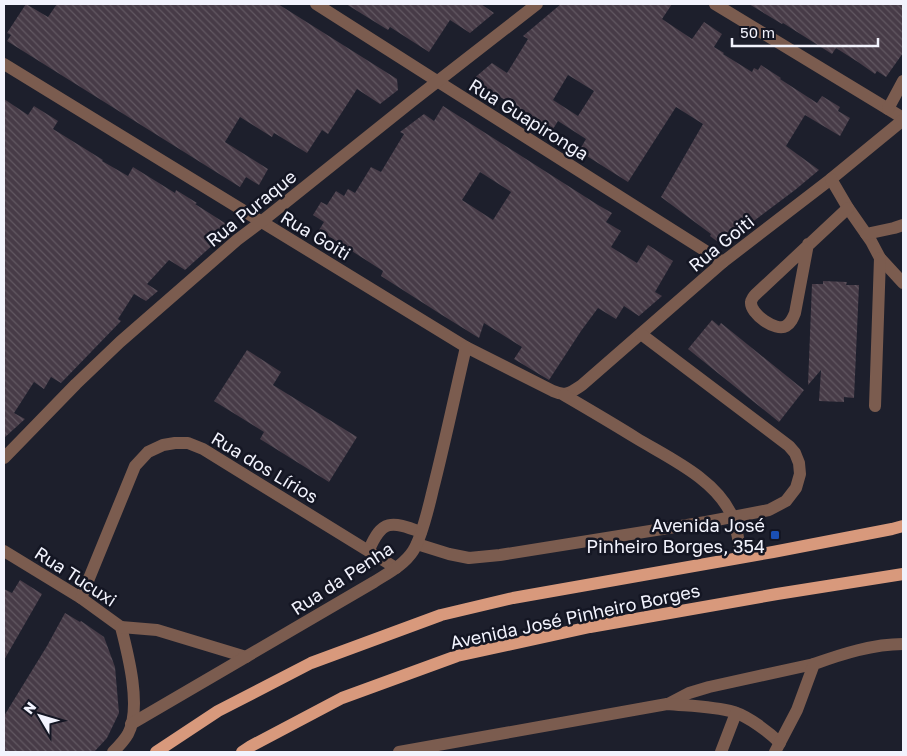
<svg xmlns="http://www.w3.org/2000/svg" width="907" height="756" viewBox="0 0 907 756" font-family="'Golos Text',sans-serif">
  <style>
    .building { fill: url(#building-back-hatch); fill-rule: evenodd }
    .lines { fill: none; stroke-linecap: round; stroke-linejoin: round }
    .minor { stroke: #7b5c4f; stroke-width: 12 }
    .major { stroke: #d8997c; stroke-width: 12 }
    .transit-dot { fill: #1a4fb4; stroke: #141623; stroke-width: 2 }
    .labels { text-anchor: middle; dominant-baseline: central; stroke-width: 5; stroke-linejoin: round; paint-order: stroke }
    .street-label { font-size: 18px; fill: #f2f3fd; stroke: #141623 }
    .poi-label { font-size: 18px; fill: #f2f3fd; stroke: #141623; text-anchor: end }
  </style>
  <defs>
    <pattern id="building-back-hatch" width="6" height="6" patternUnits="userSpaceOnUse" patternTransform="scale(1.25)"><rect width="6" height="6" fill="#473b47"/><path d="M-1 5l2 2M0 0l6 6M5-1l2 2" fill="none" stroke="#625862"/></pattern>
  </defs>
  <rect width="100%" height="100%" fill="#1d1f2c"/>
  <g class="building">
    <polygon points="26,4 48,17 57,4 278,4 397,79 398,90 380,104 357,89 328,134 322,130 307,153 274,133 272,137 240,117 225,142 268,169 259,185 246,177 240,187 7,41 11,35 7,33"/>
    <polygon points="346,4 481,4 494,13 470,33 450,20 429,52 390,27 388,30"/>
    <path d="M561 4H672L662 19 692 39 704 22 722 34 714 47 724 53 723 54 752 72 754 68 758 70 761 65 781 78 780 79 817 103 822 96 840 107 838 111 850 118 840 136 805 115 786 146 819 170 795 190 722 245 710 236 711 234 661 197 703 124 676 107 628 182 579 151 586 139 558 121 553 129 472 80 492 63 507 73 528 39 523 36ZM568 75 594 91 578 116 553 100Z"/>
    <polygon points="749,4 903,4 903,53 886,77 877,71 875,74 858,62 836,48 832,54 783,23 782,24"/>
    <polygon points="4,99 28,115 34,106 58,121 53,129 103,160 102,161 128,176 133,167 175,193 176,190 197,203 195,204 228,225 226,233 185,270 169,260 147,284 158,291 146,301 134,294 118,319 121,321 61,383 51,377 44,389 34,382 14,413 25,419 4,438"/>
    <path d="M443 106 598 205 612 213 606 222 621 231 611 247 637 263 648 245 673 261 655 292 662 296 639 316 624 306 616 319 598 308 581 331 549 380 514 359 522 347 484 323 479 338 442 315 381 276 383 271 319 230 324 222 313 215 321 202 327 205 336 191 344 196 348 189 355 193 371 167 381 172 404 134 400 132 424 114 434 121ZM480 172 511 192 493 220 462 200Z"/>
    <polygon points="823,281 847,282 846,285 859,285 854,398 844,397 844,402 819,401 821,370 808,385 812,284 823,284"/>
    <polygon points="712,320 719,326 721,323 804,390 779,422 688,349"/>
    <polygon points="247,350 281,372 273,385 357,437 329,482 260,439 264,432 214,401"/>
    <polygon points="20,580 42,594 4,660 4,589 12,593"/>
    <polygon points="65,613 80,622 81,621 104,637 115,667 119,713 107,738 94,752 4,752 4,716 47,646"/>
  </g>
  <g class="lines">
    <g class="minor">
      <polyline points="316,4 437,81 723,262"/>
      <polyline points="715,4 903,118"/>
      <path d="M4 64 466 347 553 391C566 397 571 392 582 385L723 262 831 179 903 120"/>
      <polyline points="888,109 903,81"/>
      <polyline points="831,179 848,208 871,241 880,258 903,283"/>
      <polyline points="866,234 894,228 903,225"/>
      <path d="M808 244 795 313C793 318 791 323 786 326 776 332 750 314 751 302 751 300 754 296 755 295L848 208"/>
      <path d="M564 395C588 409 612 423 636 438 669 458 716 479 732 516 737 527 739 545 742 557"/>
      <polyline points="875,406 880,258"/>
      <polyline points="4,458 76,384 120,342 237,240 261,222 411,102 537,4"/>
      <polyline points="417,544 449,554 469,558 500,555 706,522 769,510 786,501 796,488 800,474 799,463 795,453 789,446 641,334"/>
      <path d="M369 550C382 519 391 521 421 532"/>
      <path d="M4 551 81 598 121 627C128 654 142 708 128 734 124 741 118 747 113 752"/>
      <polyline points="81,598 135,466 148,452 163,445 175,443 188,443 203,449 396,568"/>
      <polyline points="121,627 157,630 246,657"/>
      <polyline points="668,704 689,693 709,687 814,664"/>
      <path d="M131 724 374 582C388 573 404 565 413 551 422 537 429 506 433 489 445 442 455 394 466 347"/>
      <path d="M399 752 667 704C689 706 713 706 734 712 749 717 769 732 780 743"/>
      <polyline points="721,752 736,713"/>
      <path d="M775 752 797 710 814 664C842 654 873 644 903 644"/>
    </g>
    <g class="major">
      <polyline points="156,752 218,711 311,663 441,615 513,598 773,552 892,529 903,526"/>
      <polyline points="242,752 251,746 342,698 457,656 590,627 777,594 903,574"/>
    </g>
  </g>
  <rect class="transit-dot" x="770" y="530" width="10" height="10" rx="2.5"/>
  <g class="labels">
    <g class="street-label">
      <text transform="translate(529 119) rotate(32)">Rua Guapironga</text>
      <text transform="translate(251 208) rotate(-39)">Rua Puraque</text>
      <text transform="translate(316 235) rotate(31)">Rua Goiti</text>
      <text transform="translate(721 243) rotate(-39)">Rua Goiti</text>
      <text transform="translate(265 467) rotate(31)">Rua dos Lírios</text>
      <text transform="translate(76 576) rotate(33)">Rua Tucuxi</text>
      <text transform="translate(342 578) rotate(-33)">Rua da Penha</text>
      <text transform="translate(575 616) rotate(-12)">Avenida José Pinheiro Borges</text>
    </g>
    <g class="poi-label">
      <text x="765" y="525">Avenida José<tspan x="765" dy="21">Pinheiro Borges, 354</tspan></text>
    </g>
  </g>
  <rect width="907" height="756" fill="none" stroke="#f2f3fd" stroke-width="10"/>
  <g transform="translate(40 716) rotate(308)" stroke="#141623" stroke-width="4" paint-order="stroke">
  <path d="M0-4L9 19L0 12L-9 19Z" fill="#f2f3fd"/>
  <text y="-8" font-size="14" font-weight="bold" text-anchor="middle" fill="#f2f3fd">N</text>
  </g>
  <path d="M732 38v8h146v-8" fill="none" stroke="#f2f3fd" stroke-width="2.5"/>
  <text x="740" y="38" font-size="15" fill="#f2f3fd" stroke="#141623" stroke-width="4" paint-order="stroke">50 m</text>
</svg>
